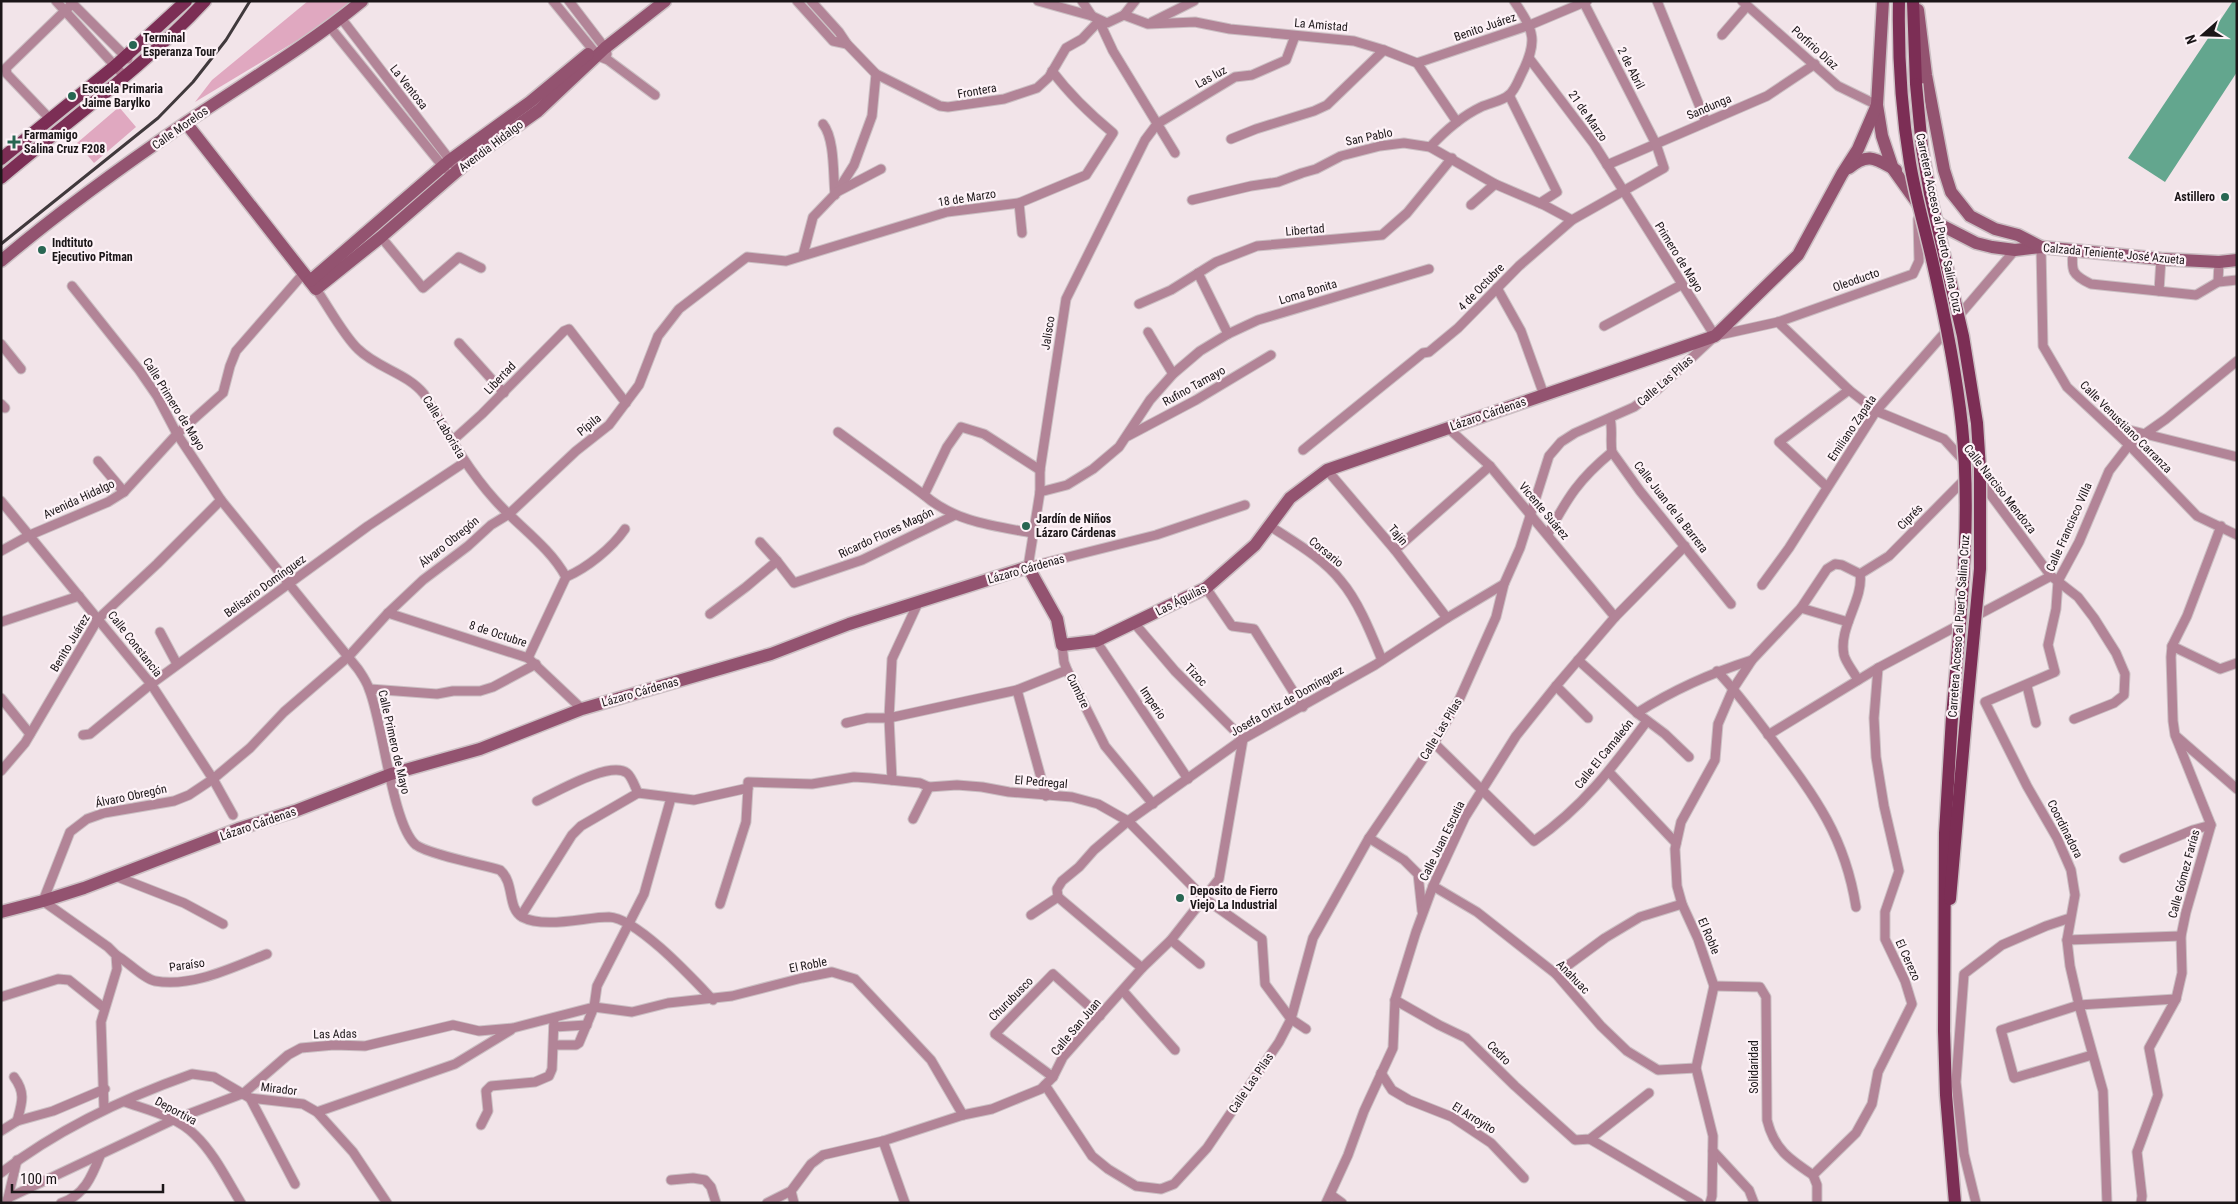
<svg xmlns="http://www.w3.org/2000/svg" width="2238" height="1204" viewBox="0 0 2238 1204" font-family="'Roboto Condensed',sans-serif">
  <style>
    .green { fill: #e0a8c0 }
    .water { fill: #63a68e }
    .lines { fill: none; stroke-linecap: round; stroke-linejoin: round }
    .street-casing { stroke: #cbbfc3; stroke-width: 11 }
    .secondary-casing { stroke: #cbbfc3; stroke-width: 15 }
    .primary-casing { stroke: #cbbfc3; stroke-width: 15 }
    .street { stroke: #b28497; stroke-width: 9 }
    .secondary { stroke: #935370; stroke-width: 12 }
    .primary { stroke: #7c2e55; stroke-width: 12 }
    .rail { stroke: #40393c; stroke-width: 3 }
    .primary-bridge-casing { stroke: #cbbfc3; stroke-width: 15; stroke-linecap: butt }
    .primary-bridge { stroke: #7c2e55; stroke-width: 12 }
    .poi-dot { fill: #286652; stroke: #fdf2f7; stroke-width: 2 }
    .labels { text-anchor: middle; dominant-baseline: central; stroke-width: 4.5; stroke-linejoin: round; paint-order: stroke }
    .street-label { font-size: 12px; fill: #1b1618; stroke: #fdf2f7 }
    .poi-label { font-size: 12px; font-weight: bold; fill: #1b1618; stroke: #fdf2f7; text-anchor: start }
  </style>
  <rect width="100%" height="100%" fill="#f2e4e9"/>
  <g class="green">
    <polygon points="308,1 351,1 321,26 195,102 212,80"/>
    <polygon points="119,107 136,127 94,163 77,143"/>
  </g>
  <polygon class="water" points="2233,1 2237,1 2237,72 2165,182 2128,158"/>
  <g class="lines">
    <g class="street-casing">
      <g id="street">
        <polyline points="56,1 124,76"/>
        <polyline points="70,1 128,59"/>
        <polyline points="553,1 598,56 608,60 655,95"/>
        <polyline points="569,1 605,48 607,54"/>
        <polyline points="797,1 833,41 847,44"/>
        <polyline points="811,1 839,32 847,44 876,74 940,106 948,107 1004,99 1037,88 1049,77 1066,48 1082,39 1099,21"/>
        <polyline points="1038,1 1092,16 1107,23 1124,15 1148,24 1195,22 1230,29 1354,41 1384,50 1417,63 1457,122"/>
        <polyline points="1082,1 1092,16"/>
        <polyline points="1657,1 1706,122"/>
        <polyline points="1742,1 1838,86 1877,105"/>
        <polyline points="1124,15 1135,1"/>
        <polyline points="341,18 453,164"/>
        <polyline points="1099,21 1113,51 1175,153"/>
        <polyline points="1152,22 1194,1"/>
        <polyline points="330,27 445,169"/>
        <polyline points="1722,35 1747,6"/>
        <polyline points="1529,58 1594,144 1715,336"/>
        <polyline points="1417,63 1530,25 1587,1"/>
        <polyline points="1509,95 1557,192 1540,203"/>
        <polyline points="50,119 7,74 6,68 72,4"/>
        <path d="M823 124C835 139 833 175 835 195"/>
        <polyline points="1231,139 1256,129 1314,111 1327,105 1384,50"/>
        <path d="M1430 147C1444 132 1462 116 1481 107 1490 103 1502 101 1509 95 1515 90 1518 81 1521 75 1538 41 1535 32 1514 1"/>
        <polyline points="1607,165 1767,96 1815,64"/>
        <polyline points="837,192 854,165 872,116 876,74"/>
        <polyline points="1192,200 1251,186 1278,182 1302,173 1316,169 1341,156 1380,146 1404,143 1430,147 1495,184 1544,205 1572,220"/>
        <polyline points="1019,203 1022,233"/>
        <polyline points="1471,205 1495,184"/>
        <polyline points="381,237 423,288 459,257 481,268"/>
        <polyline points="2041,247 2043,346 2067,387 2129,445 2197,516 2237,535"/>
        <path d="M2073 251C2071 271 2072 275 2091 284L2196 295 2218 282 2237 280"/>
        <polyline points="803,255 813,217 837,192 881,169"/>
        <polyline points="1198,273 1228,334"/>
        <polyline points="2218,282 2219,262"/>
        <path d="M72 286 139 370 157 396 177 434 221 500 358 669C362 675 367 682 369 689 383 722 392 825 416 845 428 854 483 865 500 870 515 883 507 908 522 917 545 929 585 917 609 917 637 918 693 979 713 1000"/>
        <polyline points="1497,288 1521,331 1544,395"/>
        <path d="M316 289C328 306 344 336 358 349 377 368 407 373 424 394 446 431 467 469 495 500 518 526 549 546 566 577L528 658"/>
        <polyline points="2159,291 2161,259"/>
        <polyline points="1139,304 1171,290 1216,262 1257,246 1382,235 1407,213 1452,158"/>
        <polyline points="1957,318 2015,250"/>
        <polyline points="1778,322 1849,390 1876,411 1944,439 1973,471 2051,576"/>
        <polyline points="1604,326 1681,285"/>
        <polyline points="1148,332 1173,374"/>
        <polyline points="1715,336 1778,322 1913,274 1919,261 1918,219"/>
        <polyline points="459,343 504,393"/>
        <polyline points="1,344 21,369"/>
        <polyline points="1,404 5,408"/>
        <path d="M1610 418C1613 430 1610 441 1612 452L1640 491 1731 604"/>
        <polyline points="2109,425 2237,457"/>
        <polyline points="1448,428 1490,466 1615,617"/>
        <polyline points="838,432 924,495"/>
        <polyline points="1128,436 1196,400 1271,355"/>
        <polyline points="452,441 482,414 564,331 569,329 626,403"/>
        <polyline points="1303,450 1423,353 1429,352 1458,328 1519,266 1572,220 1664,168 1656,144 1584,3"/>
        <polyline points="98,461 124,492"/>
        <polyline points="1327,470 1395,550 1447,618"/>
        <polyline points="1827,487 1779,442 1849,390"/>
        <polyline points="1040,492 1067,485 1093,469 1119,447 1150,400 1173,374 1200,351 1228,334 1258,320 1429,269"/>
        <polyline points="1,501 151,684 213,779 233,815"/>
        <polyline points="1245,505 1156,535 1028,567 1040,492 1040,470 1066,299 1145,140 1157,124 1235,77 1252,75 1286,60 1295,36"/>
        <path d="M1270 526C1294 542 1323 558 1341 581 1359 602 1372 636 1382 660"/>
        <path d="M1032 533C994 526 955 522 924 495L947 447 961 427 984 434 1040 470"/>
        <path d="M1548 534C1568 497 1579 479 1612 452"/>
        <polyline points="760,542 777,561"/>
        <polyline points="1395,550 1490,466"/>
        <polyline points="1,551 30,535 108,502 124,492 177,434 223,393 230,366 236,351 304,273"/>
        <polyline points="1860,574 1889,556 1967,477"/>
        <path d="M566 577C587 568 612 548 625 529"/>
        <polyline points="1762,585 1789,548 1876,411 1949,328"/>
        <polyline points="1206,588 1232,626 1254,629 1303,707"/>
        <polyline points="1801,608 1848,622"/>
        <polyline points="388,613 528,658 582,709"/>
        <polyline points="710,614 746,587 777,561 794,583 862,560 955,515"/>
        <polyline points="1,622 79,596"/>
        <polyline points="1135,624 1175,671 1243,739"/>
        <polyline points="160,632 177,664"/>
        <polyline points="1096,641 1188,779"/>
        <polyline points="1062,645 1064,662 1067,670 1105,746 1153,804"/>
        <polyline points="2172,646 2220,669 2237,663"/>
        <polyline points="1578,660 1637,713 1665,734 1689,757"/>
        <path d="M1717 671C1738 693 1756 718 1774 742 1816 798 1845 837 1856 907"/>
        <polyline points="1556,686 1588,718"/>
        <polyline points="2027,686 2036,723"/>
        <polyline points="370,689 437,694 453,691 480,691 493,687 536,664"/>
        <polyline points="1017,690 1046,796"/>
        <polyline points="1,698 30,734"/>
        <path d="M1637 713C1673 690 1711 673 1752 660"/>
        <polyline points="846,723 867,718 889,718 1017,690 1067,670"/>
        <polyline points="83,735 90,734 151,684 368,526 465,462"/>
        <polyline points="1768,735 1878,668 2051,576 2078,597 2094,618 2116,653 2125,674 2124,695 2114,703 2074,719"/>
        <polyline points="2177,737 2237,789"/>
        <path d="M1434 743 1534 841C1583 807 1612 768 1647 721"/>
        <polyline points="1,771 25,743 98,619 157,564 221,500"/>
        <polyline points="1609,772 1676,843"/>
        <polyline points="892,780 889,718 892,659 918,603"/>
        <polyline points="638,793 694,800 748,788 748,782 812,784 854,777 870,778 920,783 929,787 957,785 982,787 1009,792 1072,797 1098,804 1128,821 1204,898 1262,939 1265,984 1291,1019 1306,1029"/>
        <path d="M537 801C555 793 610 760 627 773 632 777 635 787 638 793"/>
        <polyline points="913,819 929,787"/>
        <polyline points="1369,838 1404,860 1418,874 1422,911"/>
        <polyline points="2124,858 2193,830 2211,825"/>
        <polyline points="115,876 184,903 223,924"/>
        <polyline points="1433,886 1477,912 1556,974 1601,1026 1627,1051 1658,1070 1696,1068"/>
        <polyline points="1058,897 1142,968"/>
        <polyline points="720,904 746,822 748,788"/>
        <polyline points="1031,915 1058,897 1057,889 1062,881 1079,867 1094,850 1128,821 1243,739 1375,665 1447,618 1504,584"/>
        <polyline points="521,916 572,835 581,826 638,793"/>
        <polyline points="1171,940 1200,964"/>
        <polyline points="2067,940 2181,936"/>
        <path d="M116 955C127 961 144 979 155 981 192 988 233 967 267 954"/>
        <polyline points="1556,974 1605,938 1640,917 1682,904"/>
        <path d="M1714 986 1760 987 1766 997 1767 1120C1774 1149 1789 1159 1813 1175"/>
        <polyline points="1123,991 1175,1050"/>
        <polyline points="1,997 58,979 69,980 104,1008"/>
        <polyline points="1395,1000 1439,1025 1466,1038 1515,1086 1575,1140 1590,1139 1649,1093"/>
        <polyline points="554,1027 587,1025"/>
        <polyline points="554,1045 576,1045 579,1043 594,1007 597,986 644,894 671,798"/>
        <polyline points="2092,1055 2014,1078 2001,1030 2079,1005 2176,999"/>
        <polyline points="1381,1073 1392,1090 1409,1100 1452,1117 1491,1143 1524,1178"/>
        <path d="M14 1077C26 1093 22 1103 17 1121"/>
        <polyline points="1053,1077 995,1034 1053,974 1100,1016"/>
        <polyline points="1045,1085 1092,1156 1108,1169 1136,1186 1161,1189 1174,1184 1207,1148 1279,1042 1291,1019 1313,938 1369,838 1434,743 1459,700 1496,617 1504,584 1520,548 1549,456 1561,442 1575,433 1634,407 1657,390 1713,338"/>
        <polyline points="250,1098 295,1184"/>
        <path d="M125 1102C148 1110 178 1117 195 1135 214 1153 227 1180 241 1203"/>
        <path d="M104 1109 101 1022 117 969 116 955 108 947 43 901 70 832 87 819 104 813 174 801 189 795 213 779 250 748 284 712 349 656 388 613 423 580 468 546 491 525 509 514 576 451 609 425 639 385 658 336 679 309 747 257 786 261 947 212 1019 203 1086 175 1113 133C1090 114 1070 95 1052 71"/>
        <polyline points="317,1112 455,1064 511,1030"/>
        <polyline points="481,1125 488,1111 486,1091 491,1086 535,1082 549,1076 552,1069 554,1019"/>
        <polyline points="1,1131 17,1121 53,1111 105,1089"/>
        <polyline points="1590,1139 1699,1203"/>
        <polyline points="883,1141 905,1203"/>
        <polyline points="1713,1151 1749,1190 1754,1203"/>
        <path d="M1 1173C58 1129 124 1098 192 1074L214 1077 250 1098 303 1104 317 1112 353 1152 387 1203"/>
        <polyline points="1813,1175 1856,1133 1872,1104 1878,1072 1912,1004 1905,981 1885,939 1885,912 1899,871 1884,806 1876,757 1874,718 1878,668"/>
        <polyline points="1813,1175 1817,1185 1817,1203"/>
        <polyline points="671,1180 693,1178 705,1180 711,1187 716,1203"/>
        <polyline points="791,1191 794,1203"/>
        <polyline points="1331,1195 1342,1203"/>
        <polyline points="8,1198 17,1160"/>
        <polyline points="7,1203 8,1198 173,1120 244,1093 288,1055 301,1048 334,1045 365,1046 453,1025 479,1031 513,1028 594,1007 632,1012 668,1003 732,996 802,978 832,972 855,979 931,1060 963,1115"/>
        <path d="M61 1203C84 1196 92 1176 100 1156"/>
        <polyline points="767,1203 791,1191 811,1164 823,1155 883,1141 963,1115 992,1109 1041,1089 1053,1077 1063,1057 1142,968 1171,940 1219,879 1243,739"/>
        <polyline points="1326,1203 1348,1155 1364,1111 1393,1048 1395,1000 1416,932 1433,886 1465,817 1516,736 1556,686 1615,617 1685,546"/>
        <path d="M1710 1203 1712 1196 1713 1136 1696 1068 1714 986 1698 939 1682 904 1677 886 1675 849 1681 822 1715 760 1718 724 1733 689 1752 660 1801 608 1827 569 1835 564 1842 565 1860 574C1864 599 1838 628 1844 655 1846 663 1854 672 1858 680"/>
        <polyline points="1976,1203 1964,1154 1956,1082 1964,974 2002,945 2046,926 2070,918"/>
        <polyline points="2107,1203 2103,1091 2079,1005 2070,966 2067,940 2075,895 2071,870 2057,838 2027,786 1985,702 2055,672 2048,645 2056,609 2058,581 2079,542 2109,471 2129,445 2166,419 2237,361"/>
        <polyline points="2141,1203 2142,1196 2137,1152 2158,1095 2149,1048 2176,999 2182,973 2181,936 2186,912 2211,825 2175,735 2173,721 2171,657 2172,646 2187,616 2221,526"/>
      </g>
    </g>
    <g class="secondary-casing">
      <g id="secondary">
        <polyline points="1883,1 1877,105 1882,136 1893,169 1918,204 1941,225 1976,243 1992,247 2015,250 2041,247 2161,259 2219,262 2237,260"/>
        <polyline points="1918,10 1926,75 1944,170 1951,192 1970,216 1995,229 2018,235 2041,247"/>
        <polyline points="186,123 316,289 381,237 471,159 538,111 605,48 665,1"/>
        <path d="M1849 168C1869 151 1877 160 1896 170"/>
        <path d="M1 261C60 211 124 165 187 122 246 82 307 46 362 1"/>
        <polyline points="310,281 450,160 530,102 588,54"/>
        <polyline points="1,912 43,901 84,888 238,829 295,811 391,774 480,749 582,709 771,654 849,624 1028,567 1057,619 1062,645 1096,641 1206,588 1255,545 1290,498 1327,470 1715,336 1798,255 1842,174 1858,149 1877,105"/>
      </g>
    </g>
    <g class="primary-casing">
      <g id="primary">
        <polyline points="1913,1 1916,84"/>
        <polyline points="1,159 115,66 186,1"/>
        <path d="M1 178C69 120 144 67 205 1"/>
        <polyline points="1952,717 1945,833 1944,1031 1946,1095 1955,1203"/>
        <polyline points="1950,899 1966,717"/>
      </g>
    </g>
    <use href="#street" class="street"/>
    <use href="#secondary" class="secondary"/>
    <use href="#primary" class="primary"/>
    <polyline class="rail" points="1,244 158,118 193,82 226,40 250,1"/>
    <g class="primary-bridge-casing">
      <g id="primary-bridge">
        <path d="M1899 1C1898 56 1901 109 1910 163 1915 194 1924 225 1931 255 1944 312 1956 369 1962 426 1972 523 1960 620 1952 717"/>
        <polyline points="1916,84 1922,148 1930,194 1963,336 1977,423 1980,469 1980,569 1966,717"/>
      </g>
    </g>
    <use href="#primary-bridge" class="primary-bridge"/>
  </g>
  <g class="poi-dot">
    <circle cx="133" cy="45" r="5"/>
    <circle cx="72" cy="96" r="5"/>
    <path d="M11.5 134.5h5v5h5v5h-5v5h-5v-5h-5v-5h5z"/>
    <circle cx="2225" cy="197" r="5"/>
    <circle cx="42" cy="250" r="5"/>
    <circle cx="1026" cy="526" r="5"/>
    <circle cx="1180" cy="898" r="5"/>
  </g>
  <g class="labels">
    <g class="street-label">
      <text transform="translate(1321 25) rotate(5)">La Amistad</text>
      <text transform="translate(1485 27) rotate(-19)">Benito Juárez</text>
      <text transform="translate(1815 48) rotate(42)">Porfirio Díaz</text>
      <text transform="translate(1631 68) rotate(63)">2 de Abril</text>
      <text transform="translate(1211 77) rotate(-29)">Las luz</text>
      <text transform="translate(409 87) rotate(52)">La Ventosa</text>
      <text transform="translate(977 91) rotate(-10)">Frontera</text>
      <text transform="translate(1709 107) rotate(-23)">Sandunga</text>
      <text transform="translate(1588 116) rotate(55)">21 de Marzo</text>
      <text transform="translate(180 128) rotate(-35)">Calle Morelos</text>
      <text transform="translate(1369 137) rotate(-12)">San Pablo</text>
      <text transform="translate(491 146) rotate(-37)">Avendia Hidalgo</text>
      <text transform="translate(967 198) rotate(-9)">18 de Marzo</text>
      <text transform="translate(1939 223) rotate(78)">Carretera Acceso al Puerto Salina Cruz</text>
      <text transform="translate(1305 230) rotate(-5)">Libertad</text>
      <text transform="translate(2114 254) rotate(5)">Calzada Teniente José Azueta</text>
      <text transform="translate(1679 257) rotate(58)">Primero de Mayo</text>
      <text transform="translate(1856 280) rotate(-19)">Oleoducto</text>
      <text transform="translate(1481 287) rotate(-46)">4 de Octubre</text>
      <text transform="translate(1308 292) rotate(-17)">Loma Bonita</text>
      <text transform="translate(1048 333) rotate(-81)">Jalisco</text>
      <text transform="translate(500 378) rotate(-46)">Libertad</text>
      <text transform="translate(1665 381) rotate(-41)">Calle Las Pilas</text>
      <text transform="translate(1194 386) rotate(-29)">Rufino Tamayo</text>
      <text transform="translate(174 404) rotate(58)">Calle Primero de Mayo</text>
      <text transform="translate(1488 414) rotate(-19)">Lázaro Cárdenas</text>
      <text transform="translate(589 425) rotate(-39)">Pípila</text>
      <text transform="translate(444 427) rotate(59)">Calle Laborista</text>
      <text transform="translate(2126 427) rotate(45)">Calle Venustiano Carranza</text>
      <text transform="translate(1852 428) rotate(-56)">Emiliano Zapata</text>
      <text transform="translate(2000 489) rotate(52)">Calle Narciso Mendoza</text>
      <text transform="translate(79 499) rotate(-25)">Avenida Hidalgo</text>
      <text transform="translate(1671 507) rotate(52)">Calle Juan de la Barrera</text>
      <text transform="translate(1544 511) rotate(50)">Vicente Suárez</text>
      <text transform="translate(1910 517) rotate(-45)">Ciprés</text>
      <text transform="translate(2069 527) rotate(-66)">Calle Francisco Villa</text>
      <text transform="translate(886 533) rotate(-25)">Ricardo Flores Magón</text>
      <text transform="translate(1398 535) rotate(50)">Tajín</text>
      <text transform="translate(449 542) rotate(-39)">Álvaro Obregón</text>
      <text transform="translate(1326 552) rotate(39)">Corsario</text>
      <text transform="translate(1026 569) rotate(-16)">Lázaro Cárdenas</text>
      <text transform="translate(265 586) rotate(-36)">Belisario Domínguez</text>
      <text transform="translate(1181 600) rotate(-27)">Las Águilas</text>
      <text transform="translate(1959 626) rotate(-86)">Carretera Acceso al Puerto Salina Cruz</text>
      <text transform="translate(498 634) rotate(18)">8 de Octubre</text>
      <text transform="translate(70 643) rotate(-59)">Benito Juárez</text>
      <text transform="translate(135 644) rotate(52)">Calle Constancia</text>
      <text transform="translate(1196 675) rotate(46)">Tizoc</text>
      <text transform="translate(1078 691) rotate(64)">Cumbre</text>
      <text transform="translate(640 692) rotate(-16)">Lázaro Cárdenas</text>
      <text transform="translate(1287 701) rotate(-30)">Josefa Ortiz de Domínguez</text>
      <text transform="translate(1153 703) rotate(56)">Imperio</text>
      <text transform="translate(1441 729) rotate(-59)">Calle Las Pilas</text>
      <text transform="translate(394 742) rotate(77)">Calle Primero de Mayo</text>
      <text transform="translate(1604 754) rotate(-51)">Calle El Camaleón</text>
      <text transform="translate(1041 782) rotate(5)">El Pedregal</text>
      <text transform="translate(131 796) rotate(-12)">Álvaro Obregón</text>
      <text transform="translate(258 824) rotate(-19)">Lázaro Cárdenas</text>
      <text transform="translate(2065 829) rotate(63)">Coordinadora</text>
      <text transform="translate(1442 841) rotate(-64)">Calle Juan Escutia</text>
      <text transform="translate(2184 874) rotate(-75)">Calle Gómez Farías</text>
      <text transform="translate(1709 936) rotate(67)">El Roble</text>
      <text transform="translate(1908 960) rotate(66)">El Cerezo</text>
      <text transform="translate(187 965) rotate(-8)">Paraíso</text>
      <text transform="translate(808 965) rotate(-11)">El Roble</text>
      <text transform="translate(1573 977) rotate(46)">Anahuac</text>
      <text transform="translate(1011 999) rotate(-45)">Churubusco</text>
      <text transform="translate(1076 1027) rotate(-50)">Calle San Juan</text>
      <text transform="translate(335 1034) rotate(-1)">Las Adas</text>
      <text transform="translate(1499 1053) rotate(45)">Cedro</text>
      <text transform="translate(1754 1067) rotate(-90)">Solidaridad</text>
      <text transform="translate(1251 1083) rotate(-56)">Calle Las Pilas</text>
      <text transform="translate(279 1089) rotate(7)">Mirador</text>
      <text transform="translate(176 1111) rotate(28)">Deportiva</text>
      <text transform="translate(1474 1118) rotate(32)">El Arroyito</text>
    </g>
    <g class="poi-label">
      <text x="143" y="38">Terminal<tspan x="143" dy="14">Esperanza Tour</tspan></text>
      <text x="82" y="89">Escuela Primaria<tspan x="82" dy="14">Jaime Barylko</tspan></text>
      <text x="24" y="135">Farmamigo<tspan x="24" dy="14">Salina Cruz F208</tspan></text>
      <text x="2215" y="197" text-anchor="end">Astillero</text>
      <text x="52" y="243">Indtituto<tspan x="52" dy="14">Ejecutivo Pitman</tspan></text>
      <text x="1036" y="519">Jardín de Niños<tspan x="1036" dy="14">Lázaro Cárdenas</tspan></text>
      <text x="1190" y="891">Deposito de Fierro<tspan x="1190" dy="14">Viejo La Industrial</tspan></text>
    </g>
  </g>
  <rect width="2238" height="1204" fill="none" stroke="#1b1618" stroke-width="5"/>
  <g transform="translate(2203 35) rotate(250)" stroke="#fdf2f7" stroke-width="4" paint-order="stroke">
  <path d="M0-4L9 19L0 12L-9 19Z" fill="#1b1618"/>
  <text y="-8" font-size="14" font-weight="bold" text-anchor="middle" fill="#1b1618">N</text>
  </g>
  <path d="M12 1184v8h151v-8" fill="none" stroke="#1b1618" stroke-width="2.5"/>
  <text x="20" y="1184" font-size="15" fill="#1b1618" stroke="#fdf2f7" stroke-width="4" paint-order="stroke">100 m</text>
</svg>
